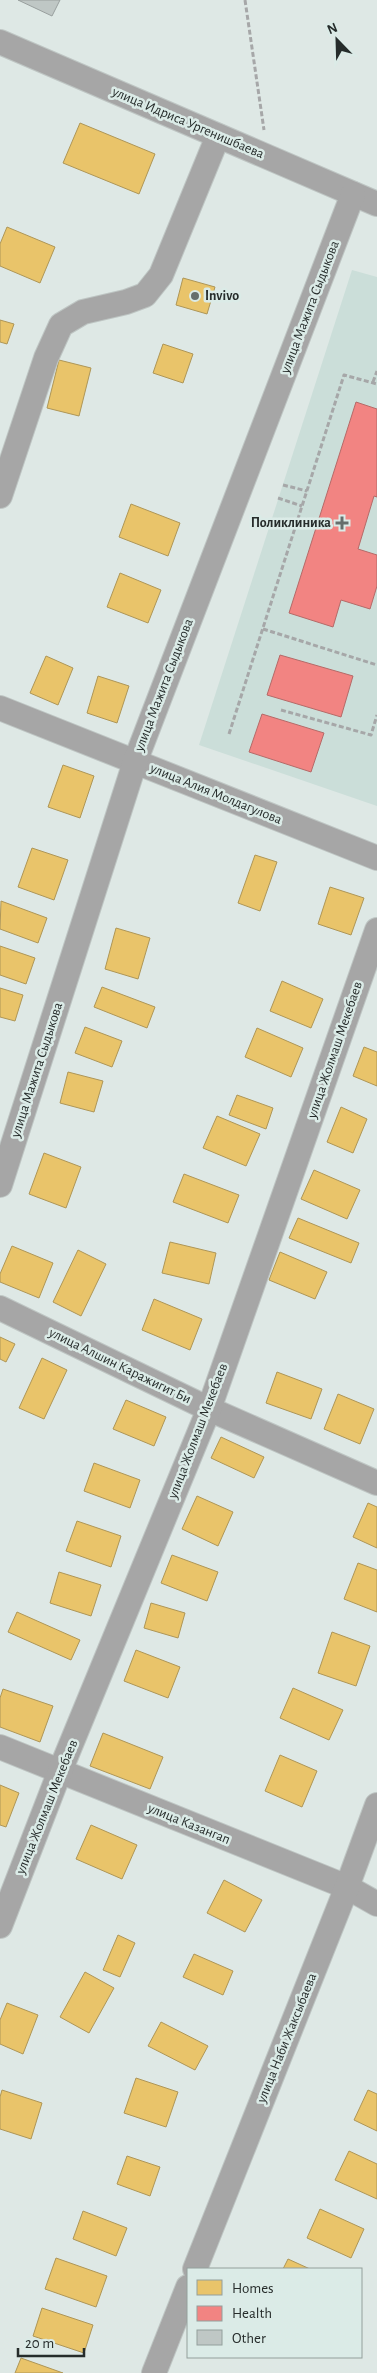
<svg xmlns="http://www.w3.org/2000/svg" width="377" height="2373" viewBox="0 0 377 2373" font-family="'Alegreya Sans',sans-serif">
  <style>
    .built { fill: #cbded9 }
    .homes { fill: #e9c46a; stroke: #ae9657 }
    .health { fill: #f28482; stroke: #b56a68 }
    .building { fill: #bfc7c5; stroke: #999f9e }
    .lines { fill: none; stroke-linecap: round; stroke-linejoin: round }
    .minor-casing { stroke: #bec5c3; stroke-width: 26 }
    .path { stroke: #a6a7a8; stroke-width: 3; stroke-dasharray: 5 2.5; stroke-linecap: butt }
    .minor { stroke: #a6a6a6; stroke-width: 24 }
    .poi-dot { fill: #666e6c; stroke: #dbebe7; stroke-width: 2 }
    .labels { text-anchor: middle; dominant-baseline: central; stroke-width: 5; stroke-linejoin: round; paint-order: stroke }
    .street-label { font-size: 14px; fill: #262c2b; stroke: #dbebe7 }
    .poi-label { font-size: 14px; font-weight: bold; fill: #262c2b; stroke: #dbebe7; text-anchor: start }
  </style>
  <rect width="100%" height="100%" fill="#dee8e5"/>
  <polygon class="built" points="352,270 377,277 377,806 199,745"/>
  <g class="homes">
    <polygon points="80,123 155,154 139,194 63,163"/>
    <polygon points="7,227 55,247 40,283 0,266 0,244"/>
    <polygon points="183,278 215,287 207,314 176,305"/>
    <polygon points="0,320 14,324 7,344 0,342"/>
    <polygon points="163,344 193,354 183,383 153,373"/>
    <polygon points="59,360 91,368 79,416 47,408"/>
    <polygon points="131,504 180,523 168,556 119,537"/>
    <polygon points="120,573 161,590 148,623 107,607"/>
    <polygon points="46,656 73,668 58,705 30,693"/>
    <polygon points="98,676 129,686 117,723 87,713"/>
    <polygon points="63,765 94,776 80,818 48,807"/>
    <polygon points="32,848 68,860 54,900 18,887"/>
    <polygon points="255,855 277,862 260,911 238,903"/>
    <polygon points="330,887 364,898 351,935 318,924"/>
    <polygon points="1,901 47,918 38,943 0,929"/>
    <polygon points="116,928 150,938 138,979 105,969"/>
    <polygon points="0,946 35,958 26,984 0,975"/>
    <polygon points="282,981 323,999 311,1028 270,1011"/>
    <polygon points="102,987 155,1007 147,1028 94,1007"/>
    <polygon points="0,988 23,995 15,1021 0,1017"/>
    <polygon points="85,1027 122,1041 112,1067 75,1053"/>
    <polygon points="257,1028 303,1048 291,1077 245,1057"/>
    <polygon points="364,1047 377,1052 377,1086 353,1076"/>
    <polygon points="68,1072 103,1081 94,1112 60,1103"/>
    <polygon points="237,1095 273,1108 266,1129 229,1115"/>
    <polygon points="341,1107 367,1119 353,1153 327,1142"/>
    <polygon points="217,1116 260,1134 246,1166 203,1148"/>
    <polygon points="44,1153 81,1167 66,1208 29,1194"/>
    <polygon points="314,1170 360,1190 347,1219 301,1199"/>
    <polygon points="184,1174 239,1195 228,1223 173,1202"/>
    <polygon points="298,1218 359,1243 351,1263 289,1238"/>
    <polygon points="170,1242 216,1253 209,1284 162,1273"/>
    <polygon points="12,1246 53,1263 39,1298 0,1282 0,1274"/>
    <polygon points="78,1250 106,1264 81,1316 53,1302"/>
    <polygon points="280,1252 327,1272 315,1299 269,1280"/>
    <polygon points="154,1299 202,1319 190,1350 142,1330"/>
    <polygon points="0,1337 15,1344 6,1362 0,1359"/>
    <polygon points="42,1358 67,1370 44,1419 19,1408"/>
    <polygon points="277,1372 322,1389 311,1419 266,1403"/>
    <polygon points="338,1394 374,1409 360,1444 324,1429"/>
    <polygon points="126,1400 166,1417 154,1446 113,1429"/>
    <polygon points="221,1437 264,1457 254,1478 211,1458"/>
    <polygon points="94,1463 140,1480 130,1508 84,1491"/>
    <polygon points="197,1496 233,1512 218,1546 182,1529"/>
    <polygon points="368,1503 377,1507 377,1548 353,1537"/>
    <polygon points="77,1521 121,1536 111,1567 66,1551"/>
    <polygon points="172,1555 218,1572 207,1601 161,1583"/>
    <polygon points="358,1563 377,1570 377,1612 344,1599"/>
    <polygon points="59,1572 101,1585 91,1616 50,1603"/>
    <polygon points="151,1603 185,1613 178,1638 144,1628"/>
    <polygon points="17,1612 80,1640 71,1660 8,1632"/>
    <polygon points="332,1632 370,1646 356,1686 318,1673"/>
    <polygon points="136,1650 180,1667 168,1698 124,1681"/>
    <polygon points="293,1688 343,1710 329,1740 280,1718"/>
    <polygon points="3,1689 53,1706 40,1742 0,1727 0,1698"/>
    <polygon points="103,1733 163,1757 150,1789 90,1766"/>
    <polygon points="280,1755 317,1771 302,1807 265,1791"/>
    <polygon points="0,1785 19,1793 6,1827 0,1825"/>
    <polygon points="91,1825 137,1845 122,1879 76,1859"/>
    <polygon points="224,1880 262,1900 245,1932 207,1913"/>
    <polygon points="118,1935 135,1943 120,1977 103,1970"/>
    <polygon points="194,1954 233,1971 223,1995 183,1977"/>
    <polygon points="85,1972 114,1988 89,2033 60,2017"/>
    <polygon points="7,2003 38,2015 23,2054 0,2044 0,2020"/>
    <polygon points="161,2022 208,2046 195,2070 148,2046"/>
    <polygon points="136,2078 178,2092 166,2127 124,2113"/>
    <polygon points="2,2090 42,2103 31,2139 0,2129 0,2097"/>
    <polygon points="368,2090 377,2094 377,2131 354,2120"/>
    <polygon points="349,2151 377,2164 377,2199 335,2180"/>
    <polygon points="127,2156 160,2167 150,2196 117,2184"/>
    <polygon points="320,2209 364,2229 351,2258 307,2238"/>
    <polygon points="83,2211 127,2228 116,2256 73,2239"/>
    <polygon points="56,2258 107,2276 96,2307 45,2289"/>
    <polygon points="288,2259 310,2269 283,2269"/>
    <polygon points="42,2308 93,2325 84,2353 33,2336"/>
    <polygon points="21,2358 63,2373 15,2373"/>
  </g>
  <g class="health">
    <polygon points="356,402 377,409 377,497 374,496 358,549 377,555 377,586 370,609 341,600 333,627 289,613"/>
    <polygon points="280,655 353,676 341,717 267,695"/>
    <polygon points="262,714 324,733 311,772 249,752"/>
  </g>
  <polygon class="building" points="18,0 60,0 52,16"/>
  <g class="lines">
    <g class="minor-casing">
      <g id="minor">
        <polyline points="0,42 377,204"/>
        <polyline points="0,496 46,358 61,325 83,312 126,302 145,295 161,275 218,136"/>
        <polyline points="0,708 377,858"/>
        <polyline points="0,1185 135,762 353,194"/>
        <polyline points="0,1308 209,1409 377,1483"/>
        <polyline points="0,1747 347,1887 377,1904"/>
        <polyline points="0,1926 60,1771 209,1409 377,930"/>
        <polyline points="195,2269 347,1887 377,1805"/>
        <polyline points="154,2373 188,2287"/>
      </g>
    </g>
    <g class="path">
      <polyline points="245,0 264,130"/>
      <polyline points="373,382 377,371"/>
      <polyline points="283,485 307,491"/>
      <polyline points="278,498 302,506"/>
      <polyline points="263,629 377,665"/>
      <polyline points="281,710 371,735 377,715"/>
      <polyline points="229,734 344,375 377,384"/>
    </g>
    <use href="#minor" class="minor"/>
  </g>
  <g class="poi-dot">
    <circle cx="195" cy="296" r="5"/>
    <path d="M339.5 515.5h5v5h5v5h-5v5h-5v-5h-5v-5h5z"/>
  </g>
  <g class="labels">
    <g class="street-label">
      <text transform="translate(188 123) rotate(23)">улица Идриса Ургенишбаева</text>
      <text transform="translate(310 307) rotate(-69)">улица Мажита Сыдыкова</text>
      <text transform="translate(164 685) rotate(-69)">улица Мажита Сыдыкова</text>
      <text transform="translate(216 794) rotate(22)">улица Алия Молдагулова</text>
      <text transform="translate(335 1050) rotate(-71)">улица Жолмаш Мекебаев</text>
      <text transform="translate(37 1070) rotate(-72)">улица Мажита Сыдыкова</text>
      <text transform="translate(120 1366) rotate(26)">улица Алшин Каражигит Би</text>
      <text transform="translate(198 1431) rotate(-69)">улица Жолмаш Мекебаев</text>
      <text transform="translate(47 1807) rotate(-68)">улица Жолмаш Мекебаев</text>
      <text transform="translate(189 1824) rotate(22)">улица Казангап</text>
      <text transform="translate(287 2038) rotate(-68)">улица Наби Жаксыбаева</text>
    </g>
    <g class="poi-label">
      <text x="205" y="296">Invivo</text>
      <text x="331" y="523" text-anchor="end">Поликлиника</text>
    </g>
  </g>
  <rect x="187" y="2268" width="175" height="90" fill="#dbebe7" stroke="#939f9c"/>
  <rect x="197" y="2280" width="25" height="15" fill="#e9c46a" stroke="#939f9c"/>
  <text x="232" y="2293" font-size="15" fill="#262c2b">Homes</text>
  <rect x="197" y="2306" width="25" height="15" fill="#f28482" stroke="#939f9c"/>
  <text x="232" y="2318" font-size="15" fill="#262c2b">Health</text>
  <rect x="197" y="2330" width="25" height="15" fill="#bfc7c5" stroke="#939f9c"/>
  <text x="232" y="2343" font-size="15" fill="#262c2b">Other</text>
  <g transform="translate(337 40) rotate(337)" stroke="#dbebe7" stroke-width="4" paint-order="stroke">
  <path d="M0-4L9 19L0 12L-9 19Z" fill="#262c2b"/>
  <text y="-8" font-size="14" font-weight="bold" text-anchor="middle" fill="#262c2b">N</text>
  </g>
  <path d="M18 2348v8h66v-8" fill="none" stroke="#262c2b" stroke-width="2.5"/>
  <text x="25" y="2348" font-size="15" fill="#262c2b" stroke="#dbebe7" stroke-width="4" paint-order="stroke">20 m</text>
</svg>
